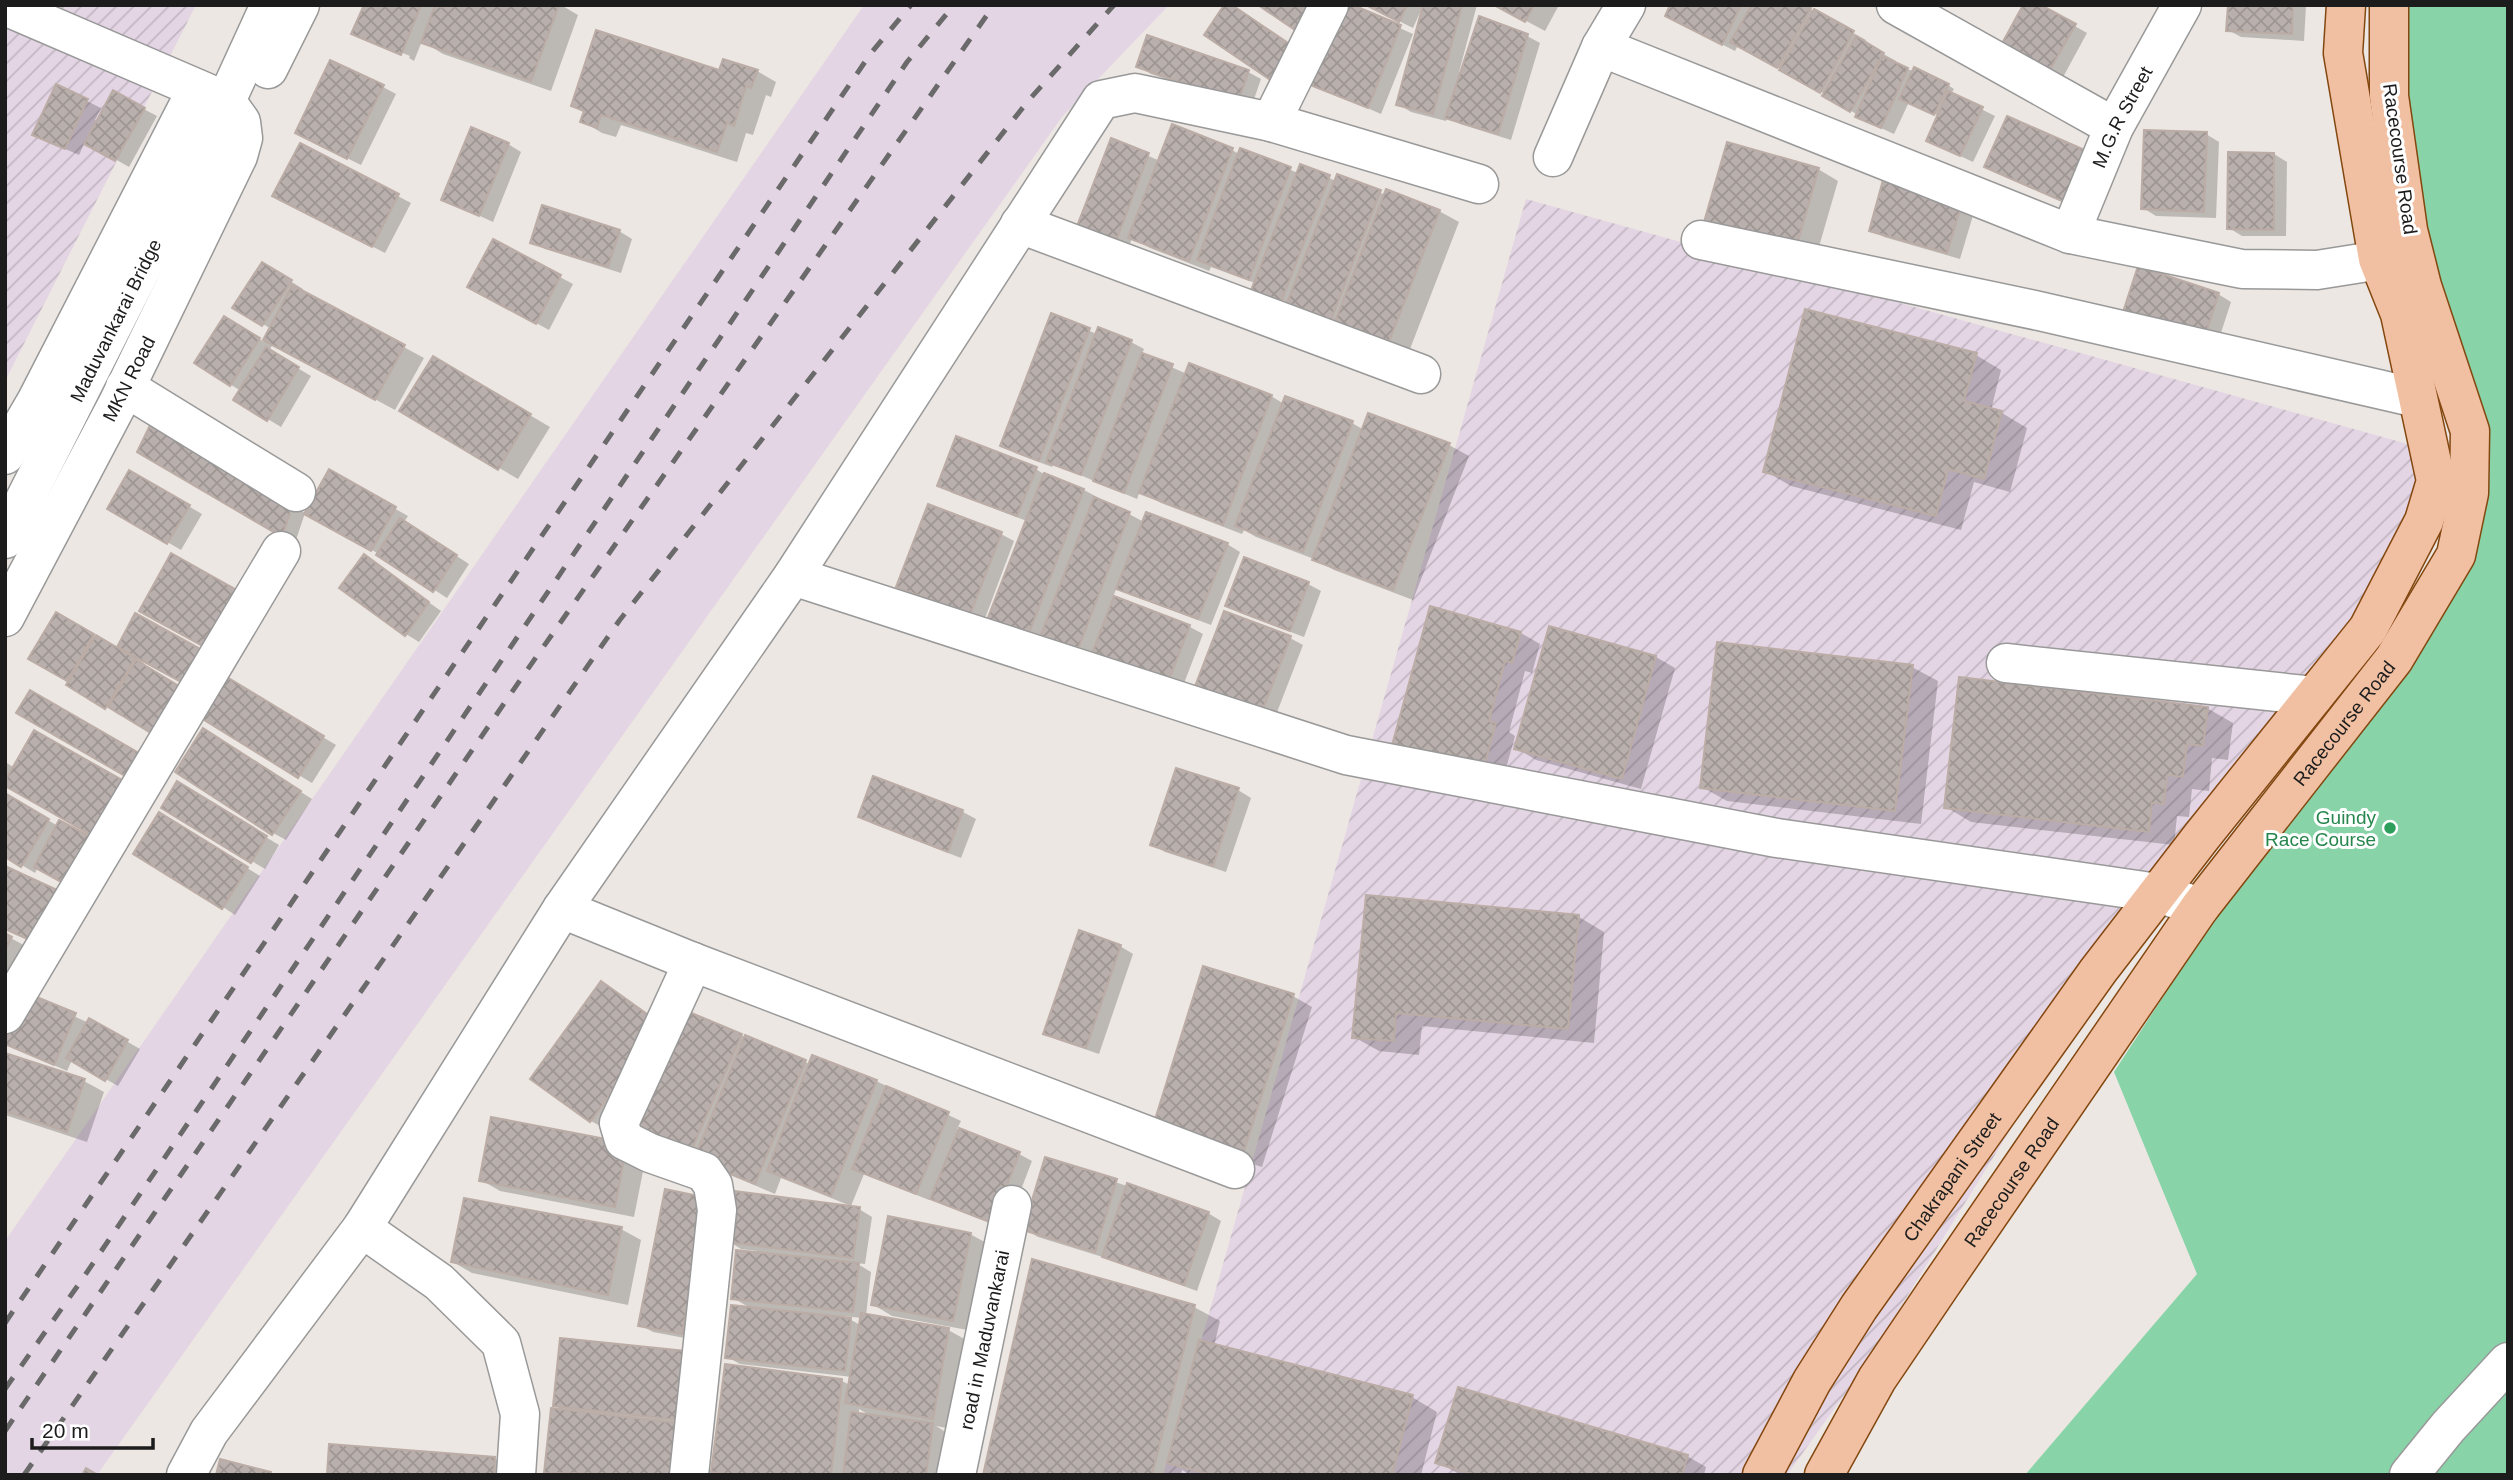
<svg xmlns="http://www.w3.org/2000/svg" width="2513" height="1480" viewBox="0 0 2513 1480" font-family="Helvetica,sans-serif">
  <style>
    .industrial { fill: url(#industrial-furrows) }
    .railway { fill: #e4d5e4 }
    .pitch { fill: #88d3a8 }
    .shadow { fill: #0003; fill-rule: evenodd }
    .building { fill: url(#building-cross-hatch); stroke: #bcaca6; stroke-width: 2 }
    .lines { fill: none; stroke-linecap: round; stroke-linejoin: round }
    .minor-casing { stroke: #999; stroke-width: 41 }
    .major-casing { stroke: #834710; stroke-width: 41 }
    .minor { stroke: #fff; stroke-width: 38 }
    .major { stroke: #f1c0a2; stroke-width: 38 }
    .rail { stroke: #6a6a6a; stroke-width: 5; stroke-dasharray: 14 14; stroke-linecap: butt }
    .leisure-dot { fill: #2e9e5b; stroke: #fff; stroke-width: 2.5 }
    .labels { text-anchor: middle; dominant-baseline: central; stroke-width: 6; stroke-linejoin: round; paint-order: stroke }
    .street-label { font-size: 19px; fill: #1c1c1c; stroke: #fff }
    .leisure-label { font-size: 19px; fill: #27864d; stroke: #fff; text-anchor: end }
  </style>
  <defs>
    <pattern id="industrial-furrows" width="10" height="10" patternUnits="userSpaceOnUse" patternTransform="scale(1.75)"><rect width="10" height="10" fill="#e4d5e4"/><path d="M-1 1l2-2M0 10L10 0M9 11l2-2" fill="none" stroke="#c3b6c3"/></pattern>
    <pattern id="building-cross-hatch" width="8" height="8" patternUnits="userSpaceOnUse" patternTransform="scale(1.75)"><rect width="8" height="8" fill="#b9afac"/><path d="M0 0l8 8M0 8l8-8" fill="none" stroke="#9e9693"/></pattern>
  </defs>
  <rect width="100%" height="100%" fill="#ece7e2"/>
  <g class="industrial">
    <polygon points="5,5 196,5 5,381"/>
    <polygon points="1526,199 2433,451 2426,532 2130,937 1857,1377 1787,1475 1163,1475"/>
  </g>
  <polygon class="railway" points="864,5 1169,5 1062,117 97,1475 5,1475 5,1241"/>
  <polygon class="pitch" points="2404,5 2508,5 2508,1475 2025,1475 2197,1274 2114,1072 2432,585 2460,475 2406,154"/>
  <g class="shadow">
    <polygon points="365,5 437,5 446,10 447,5 561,5 578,15 551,91 443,54 422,41 414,61 409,58 410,56 365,38 365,40 354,34"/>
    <polygon points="1348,5 1413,34 1381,114 1312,84"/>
    <polygon points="1367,5 1477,5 1459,72 1462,73 1527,36 1540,43 1511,140 1460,124 1447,117 1446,121 1411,112 1398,104 1422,8 1413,28"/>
    <polygon points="1497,5 1559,5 1545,31"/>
    <polygon points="1672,5 1803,5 1866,40 1864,43 1896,61 1895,64 1948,85 1954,89 1951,94 1995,116 1973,162 1928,141 1939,116 1909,102 1894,134 1870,123 1825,94 1738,45 1735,51 1680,23"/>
    <polygon points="2038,5 2087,33 2062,79 2003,47"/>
    <polygon points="2230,5 2306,5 2304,41 2241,37 2228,30"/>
    <polygon points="1138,66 1248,72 1261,79 1251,108 1151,74"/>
    <polygon points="757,71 776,82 771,97 766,95 753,135 746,133 737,162 621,125 616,137 602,133 582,121 585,113 573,106 721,72"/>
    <polygon points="56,86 101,108 95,120 98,122 113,93 157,116 129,167 85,142 79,155 47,141"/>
    <polygon points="383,87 396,94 361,165 310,140"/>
    <polygon points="2206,134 2219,142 2216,218 2156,216 2143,208"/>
    <polygon points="1112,140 1160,161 1232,150 1239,154 1241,150 1298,173 1301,166 1336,181 1338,176 1386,195 1439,211 1459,222 1405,362 1296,306 1294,311 1255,283 1211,267 1209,271 1150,248 1132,238 1126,255 1089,241"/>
    <polygon points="508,144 521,152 493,222 443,199"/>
    <polygon points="301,145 411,203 385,253 287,203"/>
    <polygon points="1728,145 1818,169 1838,181 1814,264"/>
    <polygon points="2230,154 2274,154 2287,162 2286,236 2242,236 2229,228"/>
    <polygon points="1961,204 1974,212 1960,259 1884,237 1871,230"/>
    <polygon points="619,231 632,239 621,273 545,249 532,242"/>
    <polygon points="494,242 573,284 549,330 483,294"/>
    <polygon points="276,272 303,289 302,292 424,358 395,410 273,344 269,351 311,376 281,427 236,400 241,391 196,363 238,325 264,342 271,329 235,307"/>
    <polygon points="2218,294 2231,302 2216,348 2137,322"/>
    <polygon points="1052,316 1097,334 1099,329 1131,342 1144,349 1142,354 1187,374 1271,396 1284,404 1352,423 1364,430 1449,445 1469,456 1413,600 1334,570 1314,559 1256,537 1244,530 1242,534 1161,503 1140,491 1137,499 1054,464 1052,467 1015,453 1002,446"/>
    <polygon points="1976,355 2001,370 1991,410 2002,413 2027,428 2010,492 1974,482 1961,530 1791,486 1765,471"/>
    <polygon points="433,358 550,427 518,479 401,411"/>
    <polygon points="154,422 305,513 295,543"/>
    <polygon points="1036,469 1048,477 1084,490 1144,522 1227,544 1240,552 1211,625 1131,595 1117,587 1113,597 1190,627 1203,634 1181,691 1004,643 1027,521 952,493 939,485"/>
    <polygon points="130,472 202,514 181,550 109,508"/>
    <polygon points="330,472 408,516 404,522 469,564 447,598 379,554 306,513"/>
    <polygon points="929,506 1001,534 1014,541 984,621 911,594 898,586"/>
    <polygon points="364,556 441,611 419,642 406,634"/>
    <polygon points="1308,584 1321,591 1304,637 1240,613 1227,605"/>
    <polygon points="1431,608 1521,633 1540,644 1532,673 1525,671 1509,732 1515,736 1502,783 1412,759"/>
    <polygon points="57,614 117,650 136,615 139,658 147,667 119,715 71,681 31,658"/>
    <polygon points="1550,628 1656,657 1675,668 1641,789 1536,760 1516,748"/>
    <polygon points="1290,638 1303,645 1274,720 1209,696"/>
    <polygon points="1912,667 1938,681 1921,824 1727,801 1702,787"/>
    <polygon points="222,676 336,745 312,783 199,715"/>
    <polygon points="2207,708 2233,723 2228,760 2212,758 2209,791 2192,789 2189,817 2177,816 2174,845 1971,822 1946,807"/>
    <polygon points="216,738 312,799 286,840 273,833"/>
    <polygon points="5,762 15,768 5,784"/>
    <polygon points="874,779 963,812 976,819 961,858 873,824 860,817"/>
    <polygon points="178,784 279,845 265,869 163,808"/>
    <polygon points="1238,790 1251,798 1226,872 1165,852 1152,844"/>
    <polygon points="5,795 58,826 35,873 5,855"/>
    <polygon points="173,822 260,876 235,915 223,907"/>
    <polygon points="1367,897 1579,917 1604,932 1594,1043 1422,1026 1419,1055 1379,1051 1354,1037"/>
    <polygon points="5,935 31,949 5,1004"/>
    <polygon points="1120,946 1133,954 1099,1054 1058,1040 1045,1033"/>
    <polygon points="601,983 674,1033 683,1011 810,1064 876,1081 961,1121 957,1129 1019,1154 1032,1161 1006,1229 945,1205 930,1197 929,1200 864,1174 851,1206 781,1178 775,1194 716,1169 611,1132 591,1121 532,1078"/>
    <polygon points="23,993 89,1023 90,1020 140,1049 118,1086 72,1060 67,1071 15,1048"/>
    <polygon points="1293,996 1312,1007 1262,1167 1173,1139"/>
    <polygon points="5,1054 84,1081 104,1092 87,1142 5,1115"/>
    <polygon points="646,1156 634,1217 500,1191 481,1180"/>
    <polygon points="1046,1159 1208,1213 1221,1221 1197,1291 1109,1259 1038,1237 1025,1229"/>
    <polygon points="666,1191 695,1340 653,1332 640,1325"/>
    <path d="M859 1209 872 1217 865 1264 856 1263 871 1272 866 1316 943 1329V1327L968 1341 952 1429 936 1426 952 1436 947 1475H720L713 1471 726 1366 842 1381 850 1385 852 1377 740 1364 727 1357 752 1309 733 1298 757 1251 741 1249 728 1241ZM843 1316 862 1318 861 1326 855 1322ZM859 1409 871 1416 859 1415Z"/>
    <polygon points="621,1229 641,1240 628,1305 472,1273 453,1262"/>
    <polygon points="970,1234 990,1245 973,1331 892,1316 872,1304"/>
    <polygon points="1194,1307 1220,1321 1214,1346 1412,1397 1437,1412 1421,1475 1191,1475 1182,1470 1181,1475 985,1475"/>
    <polygon points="694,1354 700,1475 551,1475 546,1472 565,1412 555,1405"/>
    <polygon points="1687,1456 1706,1467 1704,1475 1461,1475 1437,1462"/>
    <polygon points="495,1459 514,1470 514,1475 329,1475"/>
  </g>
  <g class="building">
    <polygon points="364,5 421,5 401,55 351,34"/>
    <polygon points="435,5 445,8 445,5 559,5 531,81 421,43"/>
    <polygon points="1224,5 1232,5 1294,47 1272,81 1204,35"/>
    <polygon points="1258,5 1319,5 1301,34"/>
    <polygon points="1342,5 1353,5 1401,25 1368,108 1310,85"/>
    <polygon points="1366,5 1407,5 1399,22"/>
    <polygon points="1423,5 1462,5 1433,114 1396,105"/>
    <polygon points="1494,5 1534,5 1525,22"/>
    <polygon points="1670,5 1741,5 1722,45 1665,16"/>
    <polygon points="1752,5 1806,5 1811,8 1777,68 1730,42"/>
    <polygon points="2023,5 2041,5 2076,24 2048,73 2000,47"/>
    <polygon points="2228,5 2293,5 2292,34 2226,31"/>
    <polygon points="1814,9 1854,31 1820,93 1779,70"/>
    <polygon points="1479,16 1528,34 1498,134 1445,118"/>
    <polygon points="596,30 719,70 723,59 758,70 751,88 746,86 734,126 727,123 717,152 601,115 597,128 580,122 584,111 571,106"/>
    <polygon points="1147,35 1249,70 1238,102 1136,67"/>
    <polygon points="1856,36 1884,53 1850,112 1822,96"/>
    <polygon points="1882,56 1908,68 1881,128 1855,117"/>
    <polygon points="330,60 384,85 347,159 295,133"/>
    <polygon points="1914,67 1949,84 1934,115 1899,99"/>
    <polygon points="56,84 88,99 65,149 32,135"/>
    <polygon points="113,90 145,108 115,161 84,144"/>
    <polygon points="1948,91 1983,107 1960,156 1926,141"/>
    <polygon points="2007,116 2087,151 2064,202 1984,167"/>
    <polygon points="1172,124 1233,148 1189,261 1128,238"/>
    <polygon points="471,127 509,143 479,216 441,200"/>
    <polygon points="2144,130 2207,132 2204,212 2141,209"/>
    <polygon points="1111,138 1149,153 1113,249 1074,234"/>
    <polygon points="1727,142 1819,168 1794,255 1702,229"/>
    <polygon points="300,143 399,194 372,247 272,196"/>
    <polygon points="1240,148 1291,167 1249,280 1197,260"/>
    <polygon points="2228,152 2274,153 2274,230 2227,229"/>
    <polygon points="1300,164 1330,175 1280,305 1250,293"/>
    <polygon points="1337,174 1381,190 1331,320 1287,303"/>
    <polygon points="1883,180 1962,203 1947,253 1869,231"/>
    <polygon points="1386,189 1440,210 1385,352 1331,332"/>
    <polygon points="542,205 620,230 608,267 530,243"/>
    <polygon points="493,239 561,275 536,324 467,287"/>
    <polygon points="262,262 292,280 262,326 232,308"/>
    <polygon points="2138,266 2219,293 2203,342 2122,315"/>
    <polygon points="292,285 405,345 375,400 263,340"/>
    <polygon points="1805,309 1977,353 1964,401 2002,411 1984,479 1948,469 1936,516 1763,472"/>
    <polygon points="1051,313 1090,328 1039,461 1000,446"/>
    <polygon points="224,316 260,338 230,386 194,363"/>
    <polygon points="1098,327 1132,340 1081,475 1046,462"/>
    <polygon points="266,347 299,367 267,421 233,400"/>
    <polygon points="1142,353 1173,364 1124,493 1093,481"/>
    <polygon points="433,356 531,414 498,470 399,411"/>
    <polygon points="1189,363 1272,395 1223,525 1139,493"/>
    <polygon points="1285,396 1353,421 1303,552 1235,526"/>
    <polygon points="1368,413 1450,443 1393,590 1312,560"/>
    <polygon points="153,419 293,504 282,537 137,452"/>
    <polygon points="956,436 1037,467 1017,516 937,486"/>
    <polygon points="329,469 396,507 371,551 304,514"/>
    <polygon points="129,470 190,505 167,544 107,509"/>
    <polygon points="1044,473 1084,489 1023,649 982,633"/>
    <polygon points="1094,497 1130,512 1077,652 1040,637"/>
    <polygon points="928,504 1002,532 970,615 896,587"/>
    <polygon points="1146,512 1228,543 1198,619 1116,589"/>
    <polygon points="400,518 457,555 433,592 376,555"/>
    <polygon points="171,553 240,592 208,649 139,611"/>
    <polygon points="364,554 429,602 405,636 339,588"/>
    <polygon points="1244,557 1309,582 1290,631 1225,606"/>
    <polygon points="1114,596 1190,625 1167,685 1091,656"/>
    <polygon points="1430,606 1521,632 1512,663 1505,661 1489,721 1496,723 1482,774 1391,749"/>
    <polygon points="1224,611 1291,636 1261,714 1194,689"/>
    <polygon points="56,612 94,634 67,681 28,659"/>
    <polygon points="135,613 211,655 192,688 117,647"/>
    <polygon points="1549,626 1656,656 1622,779 1514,749"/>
    <polygon points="96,635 135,658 105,709 66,685"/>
    <polygon points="1717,642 1913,665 1895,811 1700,788"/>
    <polygon points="136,660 189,692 161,739 108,707"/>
    <polygon points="222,674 324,736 298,778 196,715"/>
    <polygon points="1959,677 2208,707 2203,746 2187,744 2183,777 2167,775 2164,804 2152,803 2149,832 1944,808"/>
    <polygon points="30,690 146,757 132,780 16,713"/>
    <polygon points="203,728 301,791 272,835 175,772"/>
    <polygon points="34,730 129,784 98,839 5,786 5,781"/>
    <polygon points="1176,768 1239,788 1213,866 1150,845"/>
    <polygon points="873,776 963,810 948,852 858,817"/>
    <polygon points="177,781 267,836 251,863 161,808"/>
    <polygon points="5,793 49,819 21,867 5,857"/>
    <polygon points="159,812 248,867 222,909 133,854"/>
    <polygon points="59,820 99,841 72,888 34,867"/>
    <polygon points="5,866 68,895 43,946 5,929"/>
    <polygon points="1366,895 1579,915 1568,1029 1396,1013 1394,1041 1352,1038"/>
    <polygon points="1079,930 1121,945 1086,1048 1043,1034"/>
    <polygon points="5,933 12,937 5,951"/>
    <polygon points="1203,966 1294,994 1242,1157 1152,1129"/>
    <polygon points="601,981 661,1024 590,1122 530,1079"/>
    <polygon points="22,991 76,1013 54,1065 5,1044 5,1030"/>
    <polygon points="682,1009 742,1034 688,1158 628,1132"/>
    <polygon points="89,1018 128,1040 105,1081 66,1058"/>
    <polygon points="745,1035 806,1060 755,1184 694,1159"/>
    <polygon points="5,1053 85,1079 67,1132 5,1111"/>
    <polygon points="812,1055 877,1080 831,1196 767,1171"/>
    <polygon points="886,1086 949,1112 916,1194 852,1169"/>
    <polygon points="491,1117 627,1143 615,1207 479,1181"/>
    <polygon points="959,1128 1020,1152 992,1223 930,1199"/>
    <polygon points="1045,1157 1117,1179 1095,1252 1023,1230"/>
    <polygon points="1127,1183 1209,1212 1184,1285 1102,1257"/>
    <polygon points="665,1189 708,1198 682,1334 638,1326"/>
    <polygon points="734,1191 860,1207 853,1258 727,1242"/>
    <polygon points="464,1198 622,1227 608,1295 451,1262"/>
    <polygon points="888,1216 971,1233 953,1321 871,1305"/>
    <polygon points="736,1250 859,1263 853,1312 731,1299"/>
    <polygon points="1032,1259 1195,1305 1152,1475 983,1475"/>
    <polygon points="731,1305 851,1318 845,1371 725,1358"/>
    <polygon points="861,1313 949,1328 933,1419 845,1403"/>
    <polygon points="560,1338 695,1352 687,1421 553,1406"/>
    <polygon points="1199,1340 1413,1395 1392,1475 1213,1475 1167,1463"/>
    <polygon points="725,1364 842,1379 831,1475 734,1475 711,1472"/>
    <polygon points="1458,1387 1688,1455 1682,1475 1475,1475 1435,1463"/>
    <polygon points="551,1408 686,1424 680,1475 544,1473"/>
    <polygon points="851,1412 933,1423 926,1475 843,1475"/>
    <polygon points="329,1444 495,1457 494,1475 327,1475"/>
    <polygon points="220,1459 271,1472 270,1475 216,1475"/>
    <polygon points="86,1468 98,1475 82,1475"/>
  </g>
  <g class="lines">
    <g class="minor-casing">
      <g id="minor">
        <polyline points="1896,5 2114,127"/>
        <polyline points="5,6 226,101 241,122 243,138 238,156 118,403 5,617"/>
        <polyline points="1601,47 2070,234 2242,269 2317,270 2412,255"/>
        <polyline points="268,69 300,5"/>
        <polyline points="1271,122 1329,5"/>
        <polyline points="1553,157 1601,47 1626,5"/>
        <polyline points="1020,224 1421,374"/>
        <path id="s1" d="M2070 234 2114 127 2182 5"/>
        <polyline points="1701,240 2039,311 2417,398"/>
        <polyline points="125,387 296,492"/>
        <polyline points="5,455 37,400 197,89"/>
        <path id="s2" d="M5 539 226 101 270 5"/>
        <polyline points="793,576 1346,755 1777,838 2158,893 2200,907"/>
        <polyline points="2006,663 2314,696"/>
        <polyline points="562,909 693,962 1235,1169"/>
        <polyline points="5,1014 281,551"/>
        <polyline points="186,1475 209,1432 362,1228"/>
        <polyline points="516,1475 520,1414 501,1343 439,1282 362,1228 562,909 793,576 1101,100 1135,93 1271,122 1479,184"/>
        <polyline points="689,1475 717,1210 713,1185 704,1172 650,1153 624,1140 619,1123 693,962"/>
        <path id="s3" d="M956 1475 1012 1205"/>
        <polyline points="2409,1475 2448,1427 2508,1362"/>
      </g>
    </g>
    <g class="major-casing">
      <g id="major">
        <path id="s4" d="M1762 1475 1812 1381 1859 1307 2098 971 2202 836 2368 629 2424 521 2436 481 2400 314 2378 259 2343 53 2346 5"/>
        <path id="s5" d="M1824 1475 1877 1379 1940 1286 2200 907 2394 659 2456 555 2469 493 2470 431 2422 286 2408 230 2389 96V5"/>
      </g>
    </g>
    <use href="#minor" class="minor"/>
    <use href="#major" class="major"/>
    <g class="rail">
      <polyline points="5,1323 871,53 911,5"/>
      <polyline points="5,1389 81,1281 907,62 954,5"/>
      <polyline points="5,1431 525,673 994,5"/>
      <polyline points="24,1475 619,621 1028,101 1114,5"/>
    </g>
  </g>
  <circle class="leisure-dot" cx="2390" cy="828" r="7"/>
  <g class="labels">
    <g class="street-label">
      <text stroke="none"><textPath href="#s1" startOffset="128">M.G.R Street</textPath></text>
      <text transform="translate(2400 159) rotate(82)">Racecourse Road</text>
      <text stroke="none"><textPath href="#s2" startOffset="245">Maduvankarai Bridge</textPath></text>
      <text transform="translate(129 379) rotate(-63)">MKN Road</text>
      <text stroke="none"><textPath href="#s5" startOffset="915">Racecourse Road</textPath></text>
      <text stroke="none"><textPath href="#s4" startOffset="354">Chakrapani Street</textPath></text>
      <text stroke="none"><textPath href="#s5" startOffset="348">Racecourse Road</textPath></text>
      <text stroke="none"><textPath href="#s3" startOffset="138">road in Maduvankarai</textPath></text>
    </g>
    <g class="leisure-label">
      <text x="2376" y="817">Guindy<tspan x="2376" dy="22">Race Course</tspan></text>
    </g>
  </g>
  <rect width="2513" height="1480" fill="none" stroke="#1c1c1c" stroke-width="14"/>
  <path d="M32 1438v10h121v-10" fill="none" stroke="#1c1c1c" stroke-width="3.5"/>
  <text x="42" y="1438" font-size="21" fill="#1c1c1c" stroke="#ffffff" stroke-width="5" paint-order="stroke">20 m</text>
</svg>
